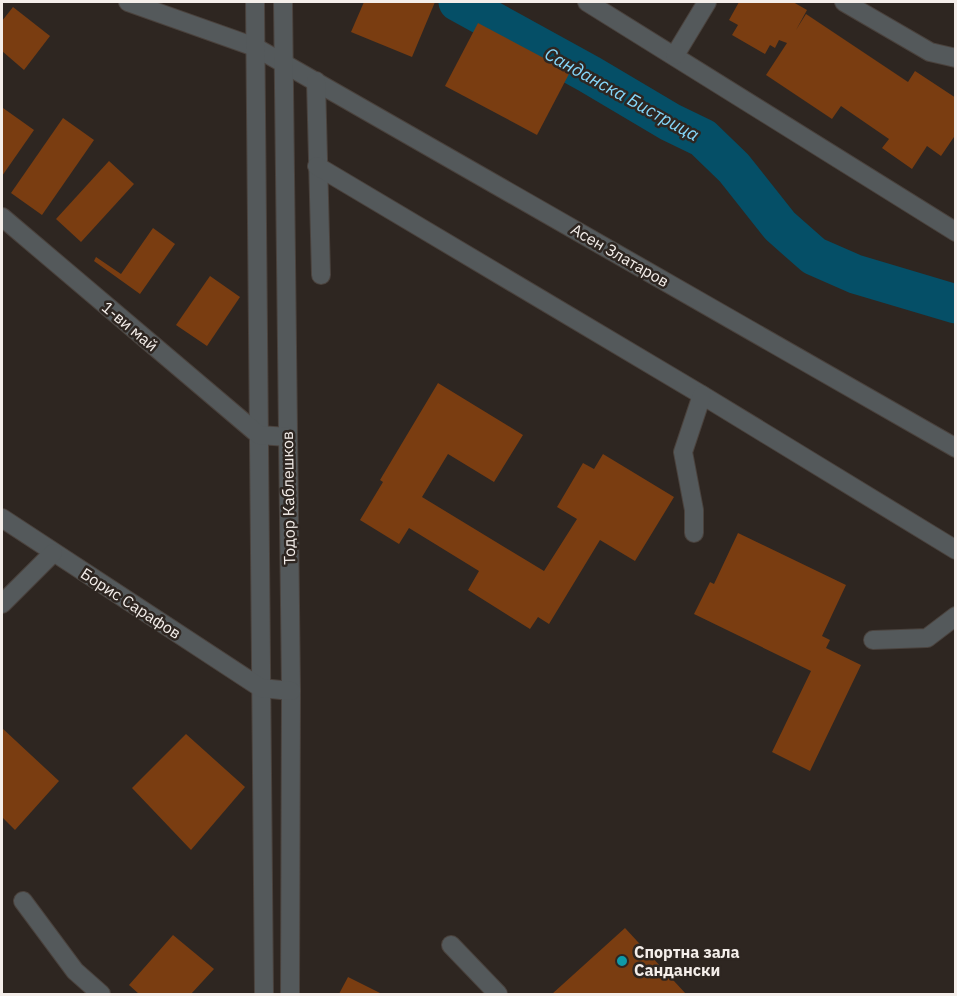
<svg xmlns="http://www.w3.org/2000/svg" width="957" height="996" viewBox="0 0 957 996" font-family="'IBM Plex Sans',sans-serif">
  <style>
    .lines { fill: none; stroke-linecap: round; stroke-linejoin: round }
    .river { stroke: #054f67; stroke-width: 39 }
    .building { fill: #7a3d11 }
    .minor-casing { stroke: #4a423d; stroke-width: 20 }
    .minor { stroke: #54595b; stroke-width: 18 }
    .culture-dot { fill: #0f9aa8; stroke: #2e2621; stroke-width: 2 }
    .labels { text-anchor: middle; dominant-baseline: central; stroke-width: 5; stroke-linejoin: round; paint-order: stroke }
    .street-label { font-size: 16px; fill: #f4eeea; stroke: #2e2621 }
    .poi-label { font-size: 16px; font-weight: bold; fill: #f4eeea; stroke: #2e2621; text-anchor: start }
    .water-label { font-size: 18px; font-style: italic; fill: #86d7fa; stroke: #2e2621 }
  </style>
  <rect width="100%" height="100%" fill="#2e2621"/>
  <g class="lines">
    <polyline class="river" points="458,2 589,74 670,122 703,138 734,168 780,226 814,256 855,274 956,304"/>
  </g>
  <g class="building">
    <polygon points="364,2 435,2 412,57 351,32"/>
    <polygon points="739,2 793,2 807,10 796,30 806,14 908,82 915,71 956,98 956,134 941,156 927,146 912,169 882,148 889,139 841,106 832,119 766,75 787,43 779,40 775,48 770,45 765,54 732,35 738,25 729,20"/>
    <polygon points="13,7 50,36 24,70 2,51 2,21"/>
    <polygon points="478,23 570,72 537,135 445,86"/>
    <polygon points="3,108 34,130 2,176 2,110"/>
    <polygon points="63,118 94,140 42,215 11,193"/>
    <polygon points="109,161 134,184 81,242 56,219"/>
    <polygon points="153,228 175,244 140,294 94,261 96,257 121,274"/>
    <polygon points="210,276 240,297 207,346 176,325"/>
    <polygon points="438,383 523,435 494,482 448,454 422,497 544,571 577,519 557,507 583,463 594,469 603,454 674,497 635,561 600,540 549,624 538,617 530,629 468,590 479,571 409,528 399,544 360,520 383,482 380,480"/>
    <polygon points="738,533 846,585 822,636 830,640 826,648 861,665 810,771 772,752 811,671 694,614 710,582 714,584"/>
    <polygon points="2,728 59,781 15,830 2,817"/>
    <polygon points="186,734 245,787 191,850 132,788"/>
    <polygon points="625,928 686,994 552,994"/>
    <polygon points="173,935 214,969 191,994 139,994 129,985"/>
    <polygon points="348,977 382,994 339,994"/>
  </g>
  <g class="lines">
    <g class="minor-casing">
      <g id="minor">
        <polyline points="128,2 255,47 956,448"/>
        <polyline points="255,2 264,994"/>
        <polyline points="283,2 291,691 290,994"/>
        <polyline points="587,2 956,232"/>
        <polyline points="844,2 930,52 956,58"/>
        <polyline points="675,55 707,2"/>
        <polyline points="316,81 321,275"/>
        <polyline points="317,166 702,395 956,550"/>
        <polyline points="2,217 259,435 288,437"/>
        <polyline points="2,518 261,688 291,691"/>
        <polyline points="694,533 694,510 683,452 702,395"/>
        <polyline points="2,604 53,553"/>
        <polyline points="873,640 927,638 956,616"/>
        <polyline points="23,901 75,971 101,994"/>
        <polyline points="451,945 498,994"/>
      </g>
    </g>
    <use href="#minor" class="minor"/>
  </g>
  <circle class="culture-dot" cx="622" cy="961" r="6"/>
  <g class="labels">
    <g class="street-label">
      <text transform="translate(620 255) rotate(30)">Асен Златаров</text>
      <text transform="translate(130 326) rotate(40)">1-ви май</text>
      <text transform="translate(288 498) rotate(-91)">Тодор Каблешков</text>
      <text transform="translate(131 603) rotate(33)">Борис Сарафов</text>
    </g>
    <g class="poi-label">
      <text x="634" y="952">Спортна зала<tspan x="634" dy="18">Сандански</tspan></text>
    </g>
    <g class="water-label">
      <text transform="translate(622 94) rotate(29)">Санданска Бистрица</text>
    </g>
  </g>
  <rect width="957" height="996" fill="none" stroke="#f4eeea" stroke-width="6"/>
</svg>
